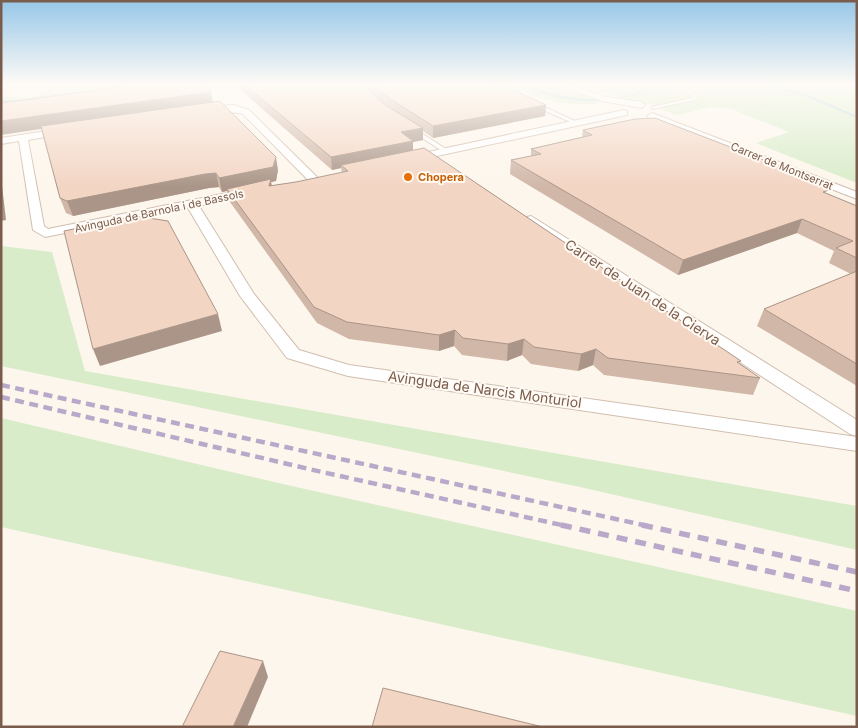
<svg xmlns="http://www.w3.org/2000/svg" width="858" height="728" viewBox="0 0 858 728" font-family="Inter,sans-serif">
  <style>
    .green { fill: #d8ecc9 }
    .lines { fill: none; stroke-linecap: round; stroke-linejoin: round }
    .stream { fill: #a5d3da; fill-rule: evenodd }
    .lane-casing { stroke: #d1beb0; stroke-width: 2 }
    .street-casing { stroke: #d1beb0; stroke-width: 2 }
    .lane { fill: #fff; fill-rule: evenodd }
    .street { fill: #fff; fill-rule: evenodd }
    .rail-far1 { stroke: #b9a8c9; stroke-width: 4.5; stroke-dasharray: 9 5.5; stroke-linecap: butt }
    .rail { stroke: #b9a8c9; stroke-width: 5.5; stroke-dasharray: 11 8; stroke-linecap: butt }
    .wall { fill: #d1b7a8 }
    .shaded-wall { fill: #aa9588 }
    .building { fill: #f3d5c3; stroke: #aa9588 }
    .food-dot { fill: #e8710a; stroke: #fffaf3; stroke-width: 2 }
    .labels { text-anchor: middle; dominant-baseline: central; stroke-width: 4; stroke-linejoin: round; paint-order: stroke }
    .far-street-label { font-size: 11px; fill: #7a5c4d; stroke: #fffaf3 }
    .far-food-label { font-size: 11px; font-weight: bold; fill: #c56008; stroke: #fffaf3; text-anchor: start }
    .street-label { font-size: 14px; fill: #7a5c4d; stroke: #fffaf3 }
  </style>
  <rect width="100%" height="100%" fill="#fdf6ec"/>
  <g class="green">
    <polygon points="56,85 223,85 45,106 1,106 1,97 36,97"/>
    <path d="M504 85H553L595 100 597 104C557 105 541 99 504 85Z"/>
    <polygon points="579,85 849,85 857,87 857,183 756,143 789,132 732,109 710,107 676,115 653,105 633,101"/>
    <polygon points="1,246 52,252 85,371 857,506 857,550 580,487 1,366"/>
    <polygon points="1,418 296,487 857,611 857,716 1,527"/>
  </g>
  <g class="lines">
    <g class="stream">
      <path d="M523 85H527C562 98 591 103 627 96 636 94 646 85 652 85 642 94 630 97 617 99 585 104 552 100 523 85Z"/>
      <polygon points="767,85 772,85 806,94 857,116 857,118 804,96"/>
      <polygon points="1,100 21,100 23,101 21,102 1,102"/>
    </g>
    <g class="lane-casing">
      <g id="lane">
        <path d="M663 85C674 85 689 88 697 96L695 100 652 109V107L691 98 693 96 689 93Z"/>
        <polygon points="534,104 538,104 579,123 575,124 534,106"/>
        <polygon points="411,129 415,129 449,151 444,152 411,131"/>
      </g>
    </g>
    <g class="street-casing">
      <g id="street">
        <polygon points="558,85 571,85 606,97 641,102 645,105 641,108 602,101"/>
        <path d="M234 105 249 110 317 177 319 179 317 181H309L243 114C230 110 208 115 200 109L204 106Z"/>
        <polygon points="624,110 627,111 627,115 409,162 404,159 409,156"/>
        <polygon points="652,113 857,192 857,199 649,118 647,116"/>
        <polygon points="65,128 68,129 68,133 28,140 44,226 48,229 252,188 256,190 258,192 256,194 199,206 254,294 299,350 349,365 857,437 857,451 348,376 287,358 240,296 188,208 45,237 33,230 19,141 1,144 1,138"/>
        <polygon points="531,216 857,420 857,436 850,434 527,223 525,220 527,217"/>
      </g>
    </g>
    <use href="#lane" class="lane"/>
    <use href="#street" class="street"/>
    <g class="rail-far1">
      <polyline points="1,385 648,526"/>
      <polyline points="1,397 322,472 566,526"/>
    </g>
    <g class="rail">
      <polyline points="561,525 857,591"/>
      <polyline points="642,525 857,572"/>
    </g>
  </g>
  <g class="wall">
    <polygon points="235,85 491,85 498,88 546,105 545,116 433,138 423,131 423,140 413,142 413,150 760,378 753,395 604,375 593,365 578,371 531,364 522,355 507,361 462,355 454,346 439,351 349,339 317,323 230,202 227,191 222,192 219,187 209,188 73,216 66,213 60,198 41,129 213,102 278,170 276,181 271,182 272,186 296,182 342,173 341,168 332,170"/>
    <polygon points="583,130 814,185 827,194 857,206 857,386 757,326 764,309 851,274 829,263 834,251 797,233 678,275 510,174 511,160 531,156 531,149 582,137"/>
  </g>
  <g class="shaded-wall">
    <polygon points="211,92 213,103 1,135 1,121"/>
    <polygon points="546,105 545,116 433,138 433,126"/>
    <polygon points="423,128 423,140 413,142 413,153 341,165 341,168 332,170 331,157 401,132"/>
    <polygon points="276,157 278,170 276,181 271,182 273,193 227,189 227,191 222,192 219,178"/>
    <polygon points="216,173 219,187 209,188 73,216 67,201 205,174"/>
    <polygon points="1,177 6,220 1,221"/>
    <polygon points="816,180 811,194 809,182"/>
    <polygon points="802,219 797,233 678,275 683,260"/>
    <polygon points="218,314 222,331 100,366 93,349"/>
    <polygon points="455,330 454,346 439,351 439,335"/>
    <polygon points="524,339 522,355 507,361 508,344"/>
    <polygon points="596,349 593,365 578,371 581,354"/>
    <polygon points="263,661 268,677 247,727 233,727"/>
  </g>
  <g class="building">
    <polygon points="135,85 205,85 211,92 1,121 1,103"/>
    <polygon points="245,85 363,85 385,105 423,128 401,132 413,141 331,157"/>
    <polygon points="374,85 491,85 498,88 507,87 546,105 433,126 392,100"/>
    <polygon points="220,101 276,157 273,167 219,178 216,173 205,174 67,201 60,198 41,126"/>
    <polygon points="655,118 816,180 809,182 829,190 823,192 857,206 857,258 836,248 853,241 802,219 683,260 511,160 541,154 531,149 592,135 583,130 635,119"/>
    <polygon points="424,148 741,361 737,362 760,378 608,358 596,349 581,354 534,347 524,339 508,344 463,338 455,330 439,335 347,322 314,307 227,189 271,179 269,186 296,182 348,171 341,165"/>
    <polygon points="136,216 168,221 218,314 93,349 64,231"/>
    <polygon points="857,271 857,364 764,309"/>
    <polygon points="220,651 263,661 233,727 182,727"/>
    <polygon points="383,688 543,727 372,727"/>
  </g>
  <linearGradient id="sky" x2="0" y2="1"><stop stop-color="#97c7e8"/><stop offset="0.45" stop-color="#fefbf6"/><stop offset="1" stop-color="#fefbf6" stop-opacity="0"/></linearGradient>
  <rect width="858" height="187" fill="url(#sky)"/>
  <circle class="food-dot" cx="408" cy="177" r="5"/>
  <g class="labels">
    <g class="far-street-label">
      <text transform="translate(782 166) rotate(22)">Carrer de Montserrat</text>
      <text transform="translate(159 211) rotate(-12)">Avinguda de Barnola i de Bassols</text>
    </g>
    <g class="far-food-label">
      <text x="418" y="177">Chopera</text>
    </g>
    <g class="street-label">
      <text transform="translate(643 292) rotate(33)">Carrer de Juan de la Cierva</text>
      <text transform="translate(485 389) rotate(8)">Avinguda de Narcis Monturiol</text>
    </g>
  </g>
  <rect width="858" height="728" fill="none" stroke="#7a5c4d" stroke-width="5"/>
</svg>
